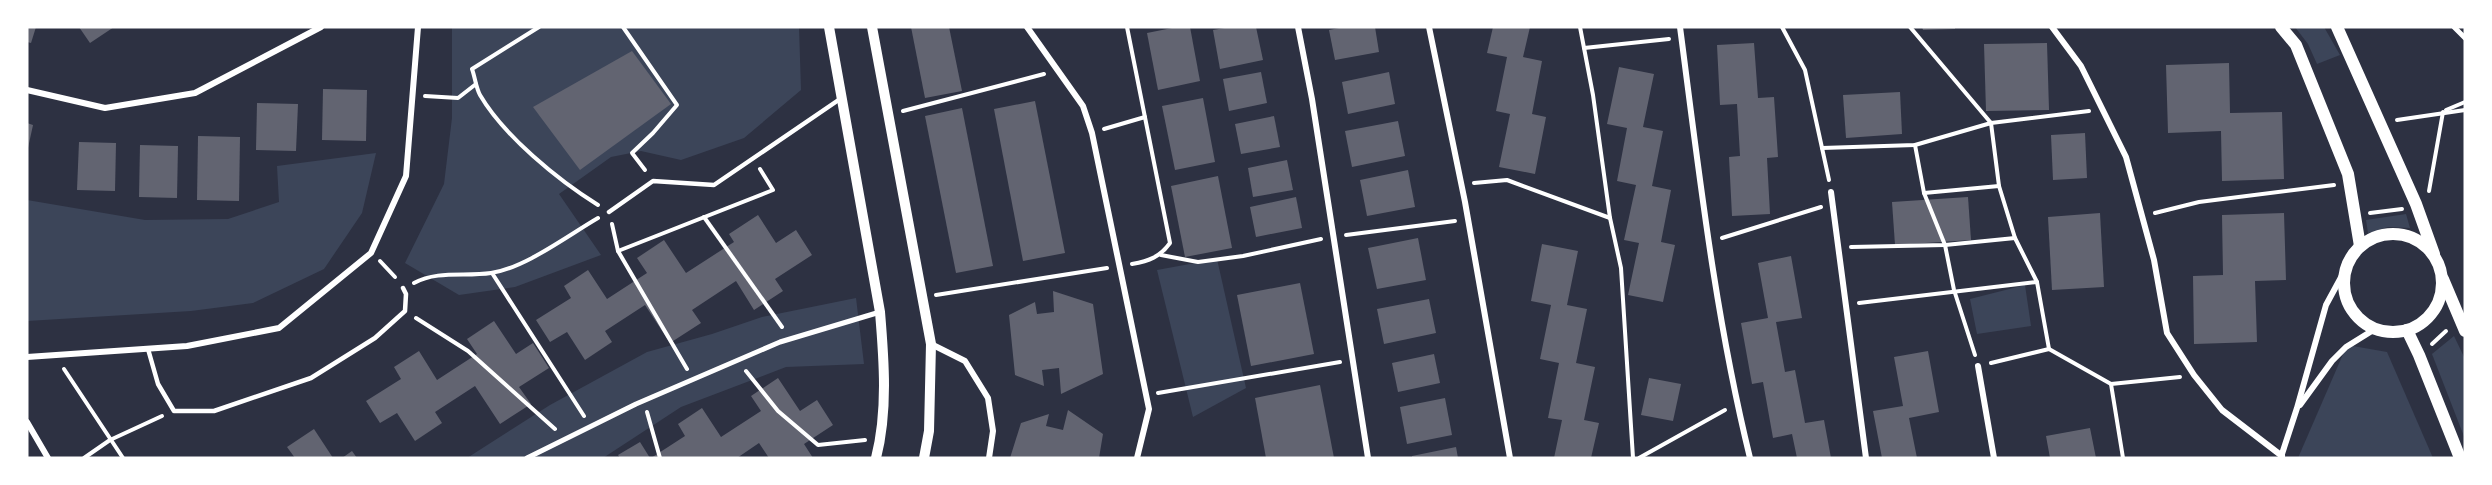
<svg xmlns="http://www.w3.org/2000/svg" width="2492" height="485" viewBox="0 0 2492 485" font-family="'Roboto Condensed',sans-serif">
  <style>
    .green { fill: #3c4559 }
    .building { fill: #626471 }
    .lines { fill: none; stroke-linecap: round; stroke-linejoin: round }
    .path { stroke: #fff; stroke-width: 4 }
    .service { stroke: #fff; stroke-width: 4.5 }
    .pedestrian { stroke: #fff; stroke-width: 5 }
    .minor { stroke: #fff; stroke-width: 6 }
    .tertiary { stroke: #fff; stroke-width: 10 }
    .secondary { stroke: #fff; stroke-width: 12 }
  </style>
  <rect width="100%" height="100%" fill="#2d3142"/>
  <g class="green">
    <polygon points="452,27 799,27 801,90 744,138 681,160 641,151 611,157 559,194 601,255 515,287 459,295 405,263 444,184 452,118"/>
    <polygon points="2295,27 2324,27 2340,55 2317,64 2308,44"/>
    <polygon points="376,153 362,213 324,269 253,303 191,311 27,321 27,200 145,220 228,219 279,202 277,166"/>
    <polygon points="2406,214 2410,228 2388,227 2368,233 2366,220"/>
    <polygon points="1217,259 1246,388 1193,417 1157,270"/>
    <polygon points="2025,285 2031,326 1977,334 1970,299"/>
    <polygon points="856,298 864,364 786,367 681,407 603,458 467,458 550,405 647,352 712,334 762,317"/>
    <polygon points="2454,336 2465,359 2465,439 2432,354"/>
    <polygon points="2347,345 2387,352 2433,458 2298,458"/>
  </g>
  <g class="building">
    <polygon points="27,27 36,27 31,43 27,42"/>
    <polygon points="79,27 114,27 90,43"/>
    <polygon points="911,27 949,27 962,91 925,98"/>
    <polygon points="1177,27 1190,27 1200,81 1158,90 1147,33"/>
    <polygon points="1230,27 1256,27 1263,60 1220,69 1213,30"/>
    <polygon points="1344,27 1375,27 1379,52 1335,60 1329,30"/>
    <polygon points="1493,27 1530,27 1523,57 1542,61 1532,114 1546,117 1535,174 1499,167 1510,114 1496,111 1507,57 1487,53"/>
    <polygon points="1922,27 1955,27 1955,29 1923,30"/>
    <polygon points="1754,43 1758,98 1774,97 1778,157 1767,158 1770,214 1732,216 1729,157 1740,156 1737,104 1720,105 1717,45"/>
    <polygon points="2047,43 2049,110 1986,111 1984,44"/>
    <polygon points="632,51 671,104 580,170 533,107"/>
    <polygon points="2229,63 2230,113 2282,112 2284,179 2222,181 2221,131 2168,133 2166,65"/>
    <polygon points="1619,67 1654,74 1643,127 1663,131 1652,186 1671,190 1661,242 1675,245 1663,302 1628,295 1639,243 1624,240 1636,185 1617,181 1627,128 1607,124"/>
    <polygon points="1261,72 1267,103 1229,111 1223,79"/>
    <polygon points="1389,72 1395,104 1348,114 1342,82"/>
    <polygon points="323,89 367,90 366,141 322,140"/>
    <polygon points="1900,92 1902,134 1846,138 1843,95"/>
    <polygon points="1203,98 1215,162 1175,170 1162,106"/>
    <polygon points="1035,101 1065,253 1023,261 994,109"/>
    <polygon points="257,103 298,104 296,151 256,150"/>
    <polygon points="962,108 993,266 956,273 925,116"/>
    <polygon points="1274,116 1280,147 1241,154 1235,124"/>
    <polygon points="1398,121 1405,156 1352,167 1345,131"/>
    <polygon points="27,123 33,125 28,148 27,148"/>
    <polygon points="2085,133 2087,178 2053,180 2051,135"/>
    <polygon points="198,136 240,137 239,201 197,200"/>
    <polygon points="79,142 116,143 115,191 77,190"/>
    <polygon points="140,145 178,146 177,198 139,197"/>
    <polygon points="1287,160 1293,190 1253,197 1248,168"/>
    <polygon points="1408,170 1415,207 1367,216 1360,180"/>
    <polygon points="1218,176 1232,248 1185,257 1171,186"/>
    <polygon points="1296,197 1302,228 1256,237 1250,207"/>
    <polygon points="1968,197 1971,240 1895,245 1892,202"/>
    <polygon points="2100,213 2104,287 2052,290 2048,217"/>
    <polygon points="2284,213 2286,280 2255,281 2257,342 2194,344 2193,276 2223,275 2222,215"/>
    <polygon points="758,215 776,243 796,230 812,255 775,279 783,291 754,310 736,281 692,310 701,323 670,343 645,305 605,331 612,342 585,360 567,332 550,342 536,320 571,298 564,286 588,270 607,299 647,273 637,258 664,240 686,273 734,242 729,234"/>
    <polygon points="1418,238 1426,280 1377,289 1368,248"/>
    <polygon points="1542,244 1578,251 1567,305 1587,309 1576,363 1595,367 1584,420 1599,423 1591,458 1554,458 1562,420 1548,418 1559,363 1540,359 1551,305 1531,301"/>
    <polygon points="1791,256 1802,318 1776,322 1785,372 1795,370 1805,423 1824,420 1831,458 1797,458 1792,434 1773,438 1763,382 1752,384 1741,323 1768,318 1758,263"/>
    <polygon points="1300,283 1314,354 1251,366 1237,295"/>
    <polygon points="1053,291 1093,304 1103,374 1061,394 1059,368 1042,370 1044,386 1015,375 1009,315 1035,302 1037,314 1054,312"/>
    <polygon points="1429,299 1436,333 1384,344 1377,309"/>
    <polygon points="494,321 516,354 533,343 549,368 519,387 531,404 500,424 475,386 435,412 442,423 415,441 397,413 380,423 366,401 401,379 394,367 419,351 437,380 477,354 467,339"/>
    <polygon points="1928,351 1939,412 1909,418 1917,458 1882,458 1873,411 1903,406 1894,357"/>
    <polygon points="1434,354 1440,383 1398,392 1392,363"/>
    <polygon points="778,378 800,411 817,400 833,425 804,444 813,458 769,458 759,443 737,458 651,458 685,436 678,424 702,408 721,437 761,411 751,396"/>
    <polygon points="1649,378 1681,384 1673,421 1641,415"/>
    <polygon points="1320,385 1334,458 1266,458 1255,398"/>
    <polygon points="1445,398 1452,435 1407,444 1400,407"/>
    <polygon points="1068,410 1103,434 1099,458 1010,458 1021,423 1049,414 1046,426 1063,430"/>
    <polygon points="2090,428 2096,458 2050,458 2046,436"/>
    <polygon points="314,429 333,458 295,458 287,447"/>
    <polygon points="640,442 650,458 620,458 618,455"/>
    <polygon points="1456,447 1458,458 1412,458 1412,456"/>
    <polygon points="352,451 357,458 342,458"/>
  </g>
  <g class="lines">
    <g class="path">
      <path d="M539 27 472 69C475 77 476 88 480 95 504 136 558 180 598 205"/>
      <polyline points="623,27 677,105 653,133 632,153 645,170"/>
      <path d="M1127 27 1170 243C1160 257 1149 261 1132 264"/>
      <polyline points="1580,27 1593,95 1610,218 1621,268 1633,458"/>
      <polyline points="1782,27 1805,70 1829,180"/>
      <polyline points="1910,27 1991,123 2089,111"/>
      <polyline points="1584,48 1669,39"/>
      <polyline points="425,96 458,98 476,84"/>
      <polyline points="2446,110 2465,102"/>
      <polyline points="903,111 1044,74"/>
      <polyline points="2397,120 2465,110"/>
      <polyline points="1104,129 1145,117"/>
      <polyline points="1915,145 1924,193 1945,245 1954,290 1975,355"/>
      <polyline points="1822,148 1915,145 1991,123 1999,186 2015,238 2037,282"/>
      <polyline points="1474,183 1507,180 1610,218"/>
      <polyline points="2429,191 2443,112"/>
      <polyline points="1924,193 1999,186"/>
      <polyline points="2155,213 2199,202 2334,185"/>
      <polyline points="2370,213 2402,209"/>
      <polyline points="704,217 782,327"/>
      <polyline points="612,224 618,251 687,369"/>
      <polyline points="1346,235 1455,221"/>
      <polyline points="1722,238 1821,207"/>
      <polyline points="1851,247 1945,245 2015,238"/>
      <polyline points="618,251 773,190 760,169"/>
      <polyline points="1161,255 1198,262 1243,256 1321,239"/>
      <polyline points="380,261 395,277"/>
      <polyline points="492,273 584,416"/>
      <path d="M414 283C438 270 465 277 491 273 525 268 567 236 598 218"/>
      <polyline points="936,295 1107,268"/>
      <polyline points="1859,303 2037,282 2049,349 1991,363"/>
      <polyline points="416,318 468,351 555,429"/>
      <polyline points="2432,344 2446,331"/>
      <polyline points="2049,349 2111,384 2180,377"/>
      <polyline points="64,369 123,458"/>
      <polyline points="746,371 778,411 818,445 865,440"/>
      <polyline points="2111,384 2123,458"/>
      <polyline points="1158,393 1340,362"/>
      <polyline points="647,412 660,458"/>
      <polyline points="84,458 110,440 162,416"/>
      <polyline points="1639,458 1725,410"/>
    </g>
    <g class="service">
      <polyline points="609,212 653,181 714,185 840,99"/>
      <polyline points="148,349 158,384 174,411 214,411 311,378 375,338 405,311 406,294 403,288"/>
    </g>
    <g class="pedestrian">
      <polyline points="2454,27 2465,38"/>
      <polyline points="527,458 636,404 780,342 880,312"/>
    </g>
    <g class="minor">
      <polyline points="1027,27 1083,106 1092,133 1149,409 1137,458"/>
      <polyline points="1298,27 1312,99 1368,458"/>
      <polyline points="1429,27 1465,202 1510,458"/>
      <path d="M1680 27C1699 172 1715 316 1750 458"/>
      <polyline points="2052,27 2081,66 2126,157 2154,260 2167,333 2194,375 2222,410 2282,456"/>
      <polyline points="27,90 105,108 195,93 321,27"/>
      <polyline points="1831,192 1866,458"/>
      <polyline points="931,344 965,361 988,398 993,431 989,458"/>
      <polyline points="27,357 187,346 279,328 371,253 406,176 418,27"/>
      <polyline points="1978,366 1994,458"/>
      <polyline points="2300,405 2332,361 2346,347 2375,329"/>
      <polyline points="27,422 48,458"/>
      <polyline points="2281,457 2297,408 2326,305 2345,270"/>
    </g>
    <g class="tertiary">
      <path d="M829 27 880 312C884 360 888 411 876 458"/>
      <polyline points="872,27 931,344 929,431 924,458"/>
    </g>
    <g class="secondary">
      <polyline points="2281,27 2296,45 2348,174 2360,246"/>
      <polyline points="2337,27 2416,204 2434,254"/>
      <circle cx="2393" cy="283" r="49"/>
      <polyline points="2443,279 2465,331"/>
      <polyline points="2407,330 2419,355 2460,458"/>
    </g>
  </g>
  <rect width="2492" height="485" fill="none" stroke="#ffffff" stroke-width="57"/>
</svg>
